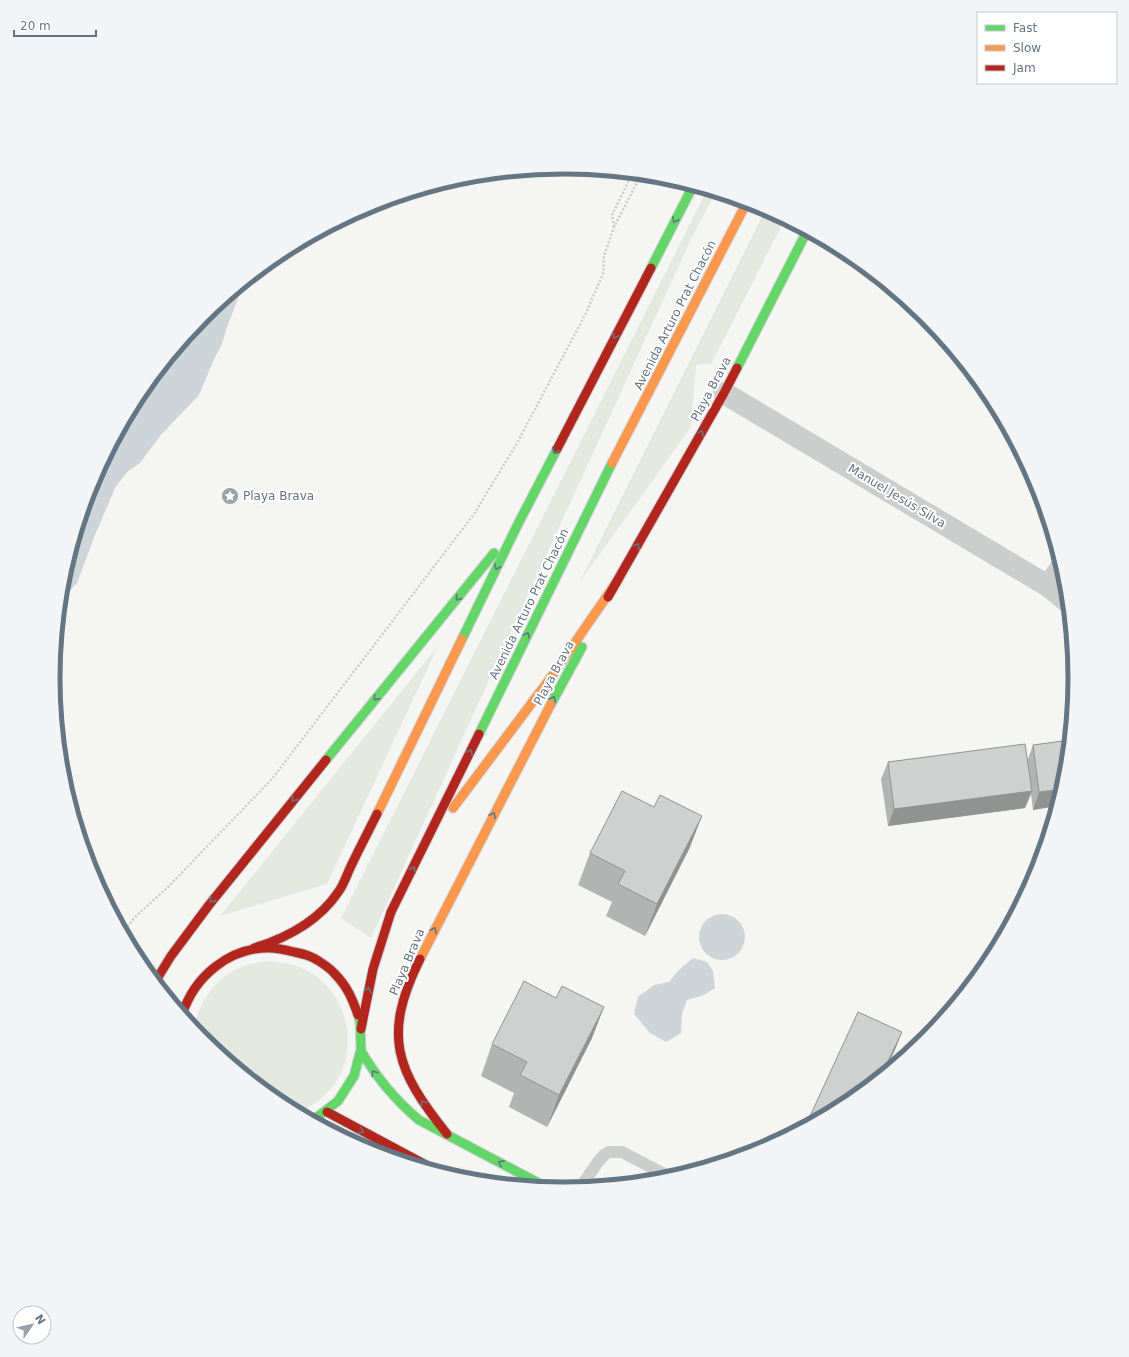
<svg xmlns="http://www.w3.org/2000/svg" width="1129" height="1357" viewBox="0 0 1129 1357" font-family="'DejaVu Sans',sans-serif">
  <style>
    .green { fill: #e4e8e1 }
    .water { fill: #cdd5d8 }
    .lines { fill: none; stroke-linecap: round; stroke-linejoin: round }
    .fast-casing { stroke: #d1d3d3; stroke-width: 11 }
    .slow-casing { stroke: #d1d3d3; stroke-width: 11 }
    .jam-casing { stroke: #d1d3d3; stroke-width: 11 }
    .path { stroke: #cacbcb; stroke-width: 2.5; stroke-dasharray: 2 2; stroke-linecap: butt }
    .lane { stroke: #cccece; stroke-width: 12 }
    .street { stroke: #cccece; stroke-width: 22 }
    .fast { stroke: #63d668; stroke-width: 9 }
    .slow { stroke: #ff974d; stroke-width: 9 }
    .jam { stroke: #b3261e; stroke-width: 9 }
    .wall { fill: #b2b3b3 }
    .shaded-wall { fill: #919292 }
    .building { fill: #cfd0d0; stroke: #919292 }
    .oneway { stroke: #647584 }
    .labels { text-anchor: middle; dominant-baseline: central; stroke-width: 4; stroke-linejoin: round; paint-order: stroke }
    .street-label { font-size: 12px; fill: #647584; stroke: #fff }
    .poi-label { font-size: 12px; fill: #647584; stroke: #fff; text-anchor: start }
    .rim { fill: none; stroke: #647584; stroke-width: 5 }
  </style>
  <rect width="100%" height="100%" fill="#f5f5f3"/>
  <g class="green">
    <polygon points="707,190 716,192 692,237 371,938 341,918"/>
    <polygon points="766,209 785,219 711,364 696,365 691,427 579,583"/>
    <polygon points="438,646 327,884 220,916"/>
    <path d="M265 961C278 962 290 963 301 968 351 988 364 1059 325 1095 317 1103 307 1108 297 1113L280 1104 203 1040 194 1029C199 1000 218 974 247 965 253 963 259 963 265 961Z"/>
  </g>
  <g class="water">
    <polygon points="244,283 227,327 222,344 215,357 199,395 160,436 140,463 127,472 115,488 95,535 77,583 61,601 63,578 92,483 139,394 203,317"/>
    <circle cx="722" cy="937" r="23"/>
    <polygon points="693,958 707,962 713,971 715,988 704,995 687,1000 682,1014 681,1033 666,1042 650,1033 634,1014 638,997 654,985 669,982 678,971"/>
  </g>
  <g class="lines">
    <g class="fast-casing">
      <g id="fast">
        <polyline points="651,268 693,186"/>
        <polyline points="737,368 807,231"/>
        <polyline points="462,639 518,524 557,449"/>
        <polyline points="551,704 582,647"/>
        <polyline points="479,734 612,463"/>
        <polyline points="326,760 494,553"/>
        <path d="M361 1051C377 1078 395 1100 419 1120L548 1188"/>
        <polyline points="312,1121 338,1101 354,1076 361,1049 360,1021 358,1015"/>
      </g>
    </g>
    <g class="slow-casing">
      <g id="slow">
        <polyline points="612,463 747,202"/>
        <polyline points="453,808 552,676 618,580"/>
        <polyline points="377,814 462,639"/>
        <polyline points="420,959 551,704"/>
      </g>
    </g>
    <g class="jam-casing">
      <g id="jam">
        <polyline points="557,449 651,268"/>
        <polyline points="608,597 724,393 737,368"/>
        <path d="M254 948C287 938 319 921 339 891 344 884 347 874 351 866 359 849 368 832 377 814"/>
        <path d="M420 959C382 1036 396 1070 447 1134"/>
        <polyline points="155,982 171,956 209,905 326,760"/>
        <path d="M182 1015C194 977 229 947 270 948 278 948 286 950 294 952 299 953 304 954 309 956 315 958 330 968 334 973 347 986 352 998 358 1015"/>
        <polyline points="361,1029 373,969 391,912 479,734"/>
        <polyline points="327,1112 439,1172"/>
      </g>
    </g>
    <g class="path">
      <polyline points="614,227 612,215 632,174"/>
      <polyline points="123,933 135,917 167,888 272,779 474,514 516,445 586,313 603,274 604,256 614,227 641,175"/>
    </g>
    <polyline class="lane" points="580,1188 598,1162 604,1155 609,1152 622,1152 672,1178"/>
    <g class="street">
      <polyline points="724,393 1048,586 1069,603"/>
      <polyline points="1048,586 1062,566"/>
    </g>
    <use href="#fast" class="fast"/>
    <use href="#slow" class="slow"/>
    <use href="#jam" class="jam"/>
  </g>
  <g class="wall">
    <polygon points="1070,740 1033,810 1031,794 1025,808 888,826 881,779 888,762 1028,759 1033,745"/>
    <polygon points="690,847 645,936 606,916 612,902 578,885 590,853"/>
    <polygon points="592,1038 547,1127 509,1107 514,1093 481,1076 492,1044"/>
  </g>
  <g class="shaded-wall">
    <polygon points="1063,789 1058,806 1033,810 1039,792"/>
    <polygon points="1032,791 1025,808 888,826 894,809"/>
    <polygon points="702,816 690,847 645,936 657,904"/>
    <polygon points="604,1007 592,1038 547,1127 559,1095"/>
    <polygon points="902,1032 895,1050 883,1075 880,1078"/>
  </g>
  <g class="building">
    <polygon points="1070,740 1066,779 1063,789 1039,792 1033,745"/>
    <polygon points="1025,744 1032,791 894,809 888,762"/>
    <polygon points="622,791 654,807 660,795 702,816 657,904 618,884 625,871 590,853"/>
    <polygon points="524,981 556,998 562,986 604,1007 559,1095 520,1075 527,1062 492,1044"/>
    <polygon points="858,1012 902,1032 880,1078 848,1104 805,1127"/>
    <polygon points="370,1151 376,1151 384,1156"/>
  </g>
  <defs><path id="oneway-chevron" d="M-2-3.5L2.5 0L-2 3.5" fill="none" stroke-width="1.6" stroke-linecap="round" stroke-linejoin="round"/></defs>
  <g class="oneway">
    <use href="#oneway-chevron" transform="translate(675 220) rotate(117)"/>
    <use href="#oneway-chevron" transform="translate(615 336) rotate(117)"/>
    <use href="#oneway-chevron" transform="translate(701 433) rotate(-60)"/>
    <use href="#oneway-chevron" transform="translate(555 451) rotate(117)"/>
    <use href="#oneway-chevron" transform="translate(637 546) rotate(-60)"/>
    <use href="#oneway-chevron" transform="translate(497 567) rotate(116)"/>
    <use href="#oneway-chevron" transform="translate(458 598) rotate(129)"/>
    <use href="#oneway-chevron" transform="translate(527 635) rotate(-64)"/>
    <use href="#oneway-chevron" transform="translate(376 698) rotate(129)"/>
    <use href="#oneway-chevron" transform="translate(553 699) rotate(-62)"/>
    <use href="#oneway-chevron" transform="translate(470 752) rotate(-64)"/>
    <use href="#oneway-chevron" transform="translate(294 799) rotate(129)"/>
    <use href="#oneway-chevron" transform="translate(493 815) rotate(-63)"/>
    <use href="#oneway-chevron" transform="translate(413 869) rotate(-64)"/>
    <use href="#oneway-chevron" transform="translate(212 900) rotate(129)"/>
    <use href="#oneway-chevron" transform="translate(434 930) rotate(-63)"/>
    <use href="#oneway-chevron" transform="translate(368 990) rotate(-77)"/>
    <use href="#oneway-chevron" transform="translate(374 1073) rotate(-124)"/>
    <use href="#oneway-chevron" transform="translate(423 1103) rotate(-127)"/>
    <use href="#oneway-chevron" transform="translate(361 1131) rotate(28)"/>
    <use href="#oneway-chevron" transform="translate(501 1163) rotate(-152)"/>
  </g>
  <defs>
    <g id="sight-disc" transform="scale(0.9)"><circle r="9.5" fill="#97a2ab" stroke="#fff"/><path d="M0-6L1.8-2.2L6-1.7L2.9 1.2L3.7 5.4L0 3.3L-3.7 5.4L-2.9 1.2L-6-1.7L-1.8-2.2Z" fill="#fff"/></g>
  </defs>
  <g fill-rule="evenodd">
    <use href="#sight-disc" x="230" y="496"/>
  </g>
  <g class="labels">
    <g class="street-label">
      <text transform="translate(675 315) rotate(-63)">Avenida Arturo Prat Chacón</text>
      <text transform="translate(711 389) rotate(-62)">Playa Brava</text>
      <text transform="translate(897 496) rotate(31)">Manuel Jesús Silva</text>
      <text transform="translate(529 604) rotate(-64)">Avenida Arturo Prat Chacón</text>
      <text transform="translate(554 673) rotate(-62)">Playa Brava</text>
      <text transform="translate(407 962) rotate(-67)">Playa Brava</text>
    </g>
    <g class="poi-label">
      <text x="243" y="496">Playa Brava</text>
    </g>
  </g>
  <path d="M0 0H1129V1357H0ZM60 678a504 504 0 1 1 1008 0a504 504 0 1 1-1008 0Z" fill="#f3f4f5" fill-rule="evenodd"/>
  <path class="rim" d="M60 678a504 504 0 1 1 1008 0a504 504 0 1 1-1008 0Z"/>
  <rect x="977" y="12" width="140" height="72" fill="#ffffff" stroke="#c1c8ce"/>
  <rect x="985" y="25" width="20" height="6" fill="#63d668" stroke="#c1c8ce"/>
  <text x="1013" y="32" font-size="12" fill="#647584">Fast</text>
  <rect x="985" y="45" width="20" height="6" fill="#ff974d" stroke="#c1c8ce"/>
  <text x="1013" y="52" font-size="12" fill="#647584">Slow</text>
  <rect x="985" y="65" width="20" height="6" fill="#b3261e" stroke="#c1c8ce"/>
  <text x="1013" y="72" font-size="12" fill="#647584">Jam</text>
  <g transform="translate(32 1325) rotate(56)"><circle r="19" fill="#ffffff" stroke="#c1c8ce"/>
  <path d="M0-3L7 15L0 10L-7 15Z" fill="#97a2ab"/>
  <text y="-6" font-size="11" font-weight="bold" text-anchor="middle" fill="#647584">N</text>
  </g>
  <path d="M14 30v6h82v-6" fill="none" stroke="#647584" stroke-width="2"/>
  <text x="20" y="30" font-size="12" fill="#647584" stroke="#ffffff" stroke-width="3" paint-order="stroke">20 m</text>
</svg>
